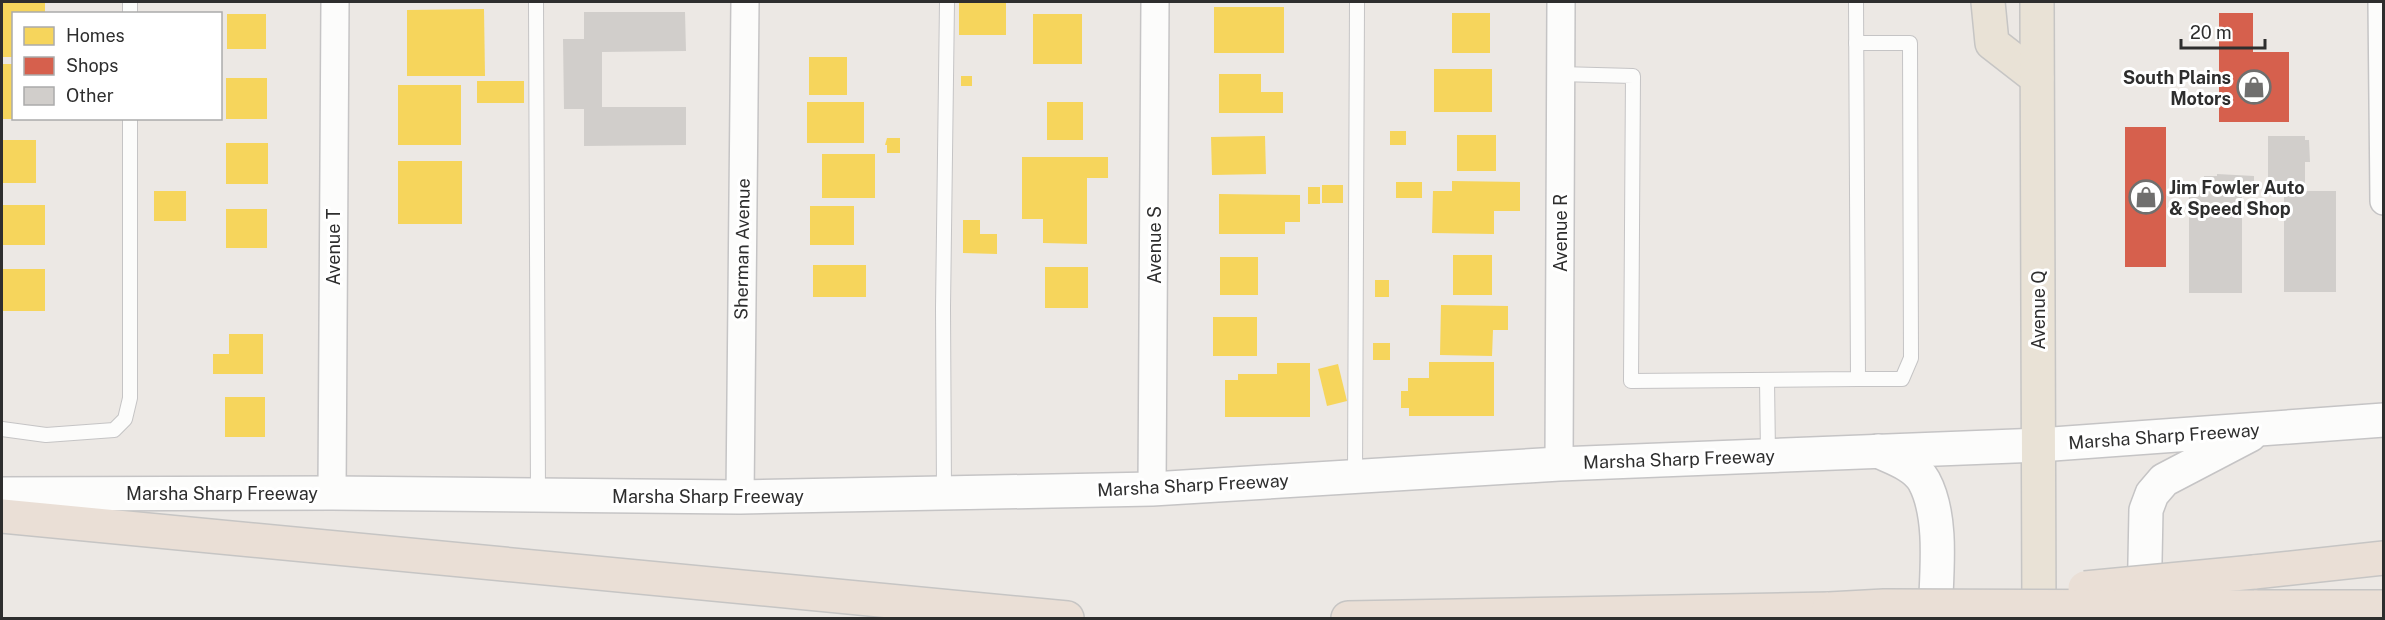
<svg xmlns="http://www.w3.org/2000/svg" width="2385" height="620" viewBox="0 0 2385 620" font-family="'Public Sans',sans-serif">
  <style>
    .homes { fill: #f6d55c }
    .shops { fill: #d6604d }
    .building { fill: #d1cecb }
    .lines { fill: none; stroke-linecap: round; stroke-linejoin: round }
    .service-casing { stroke: #c5c4c5; stroke-width: 16 }
    .minor-casing { stroke: #c5c4c5; stroke-width: 30 }
    .secondary-casing { stroke: #c5c4c5; stroke-width: 36 }
    .trunk-casing { stroke: #c6c5c4; stroke-width: 36 }
    .motorway-casing { stroke: #c6c5c4; stroke-width: 36 }
    .service { stroke: #fcfcfb; stroke-width: 14 }
    .minor { stroke: #fcfcfb; stroke-width: 27 }
    .secondary { stroke: #fcfcfb; stroke-width: 33 }
    .trunk { stroke: #e9e2d6; stroke-width: 33 }
    .motorway { stroke: #eadfd6; stroke-width: 33 }
    .motorway-bridge-casing { stroke: #c6c5c4; stroke-width: 36; stroke-linecap: butt }
    .motorway-bridge { stroke: #eadfd6; stroke-width: 33 }
    .labels { text-anchor: middle; dominant-baseline: central; stroke-width: 6; stroke-linejoin: round; paint-order: stroke }
    .poi-label { font-size: 18px; font-weight: bold; fill: #2e2e2e; stroke: #fff; text-anchor: end }
    .street-label { font-size: 18px; fill: #2e2e2e; stroke: #fff }
  </style>
  <rect width="100%" height="100%" fill="#ece8e4"/>
  <g class="homes">
    <polygon points="2,2 45,2 45,14 14,14 14,57 2,57"/>
    <rect x="959" y="3" width="47" height="32"/>
    <rect x="1214" y="7" width="70" height="46"/>
    <polygon points="484,9 485,76 407,76 407,10"/>
    <rect x="1452" y="13" width="38" height="40"/>
    <rect x="227" y="14" width="39" height="35"/>
    <rect x="1033" y="14" width="49" height="50"/>
    <rect x="809" y="57" width="38" height="38"/>
    <rect x="2" y="64" width="12" height="55"/>
    <rect x="1434" y="69" width="58" height="43"/>
    <polygon points="1219,74 1261,74 1261,92 1283,92 1283,113 1219,113"/>
    <rect x="961" y="76" width="11" height="10"/>
    <rect x="226" y="78" width="41" height="41"/>
    <rect x="477" y="81" width="47" height="22"/>
    <rect x="398" y="85" width="63" height="60"/>
    <rect x="807" y="102" width="57" height="41"/>
    <rect x="1047" y="102" width="36" height="38"/>
    <rect x="1390" y="131" width="16" height="14"/>
    <rect x="1457" y="135" width="39" height="36"/>
    <polygon points="1265,136 1266,174 1212,175 1211,137"/>
    <polygon points="887,138 900,138 900,153 887,153 887,145 885,145"/>
    <rect x="2" y="140" width="34" height="43"/>
    <rect x="226" y="143" width="42" height="41"/>
    <rect x="822" y="154" width="53" height="44"/>
    <polygon points="1022,157 1108,157 1108,178 1087,178 1087,244 1043,243 1043,219 1022,219"/>
    <rect x="398" y="161" width="64" height="63"/>
    <polygon points="1452,181 1520,182 1520,211 1494,211 1494,234 1432,233 1433,191 1452,191"/>
    <rect x="1396" y="182" width="26" height="16"/>
    <rect x="1322" y="185" width="21" height="18"/>
    <rect x="1308" y="187" width="12" height="17"/>
    <rect x="154" y="191" width="32" height="30"/>
    <polygon points="1219,194 1300,195 1300,222 1285,222 1285,234 1219,234"/>
    <rect x="2" y="205" width="43" height="40"/>
    <rect x="810" y="206" width="44" height="39"/>
    <rect x="226" y="209" width="41" height="39"/>
    <polygon points="963,220 980,220 980,234 997,234 997,254 963,253"/>
    <rect x="1453" y="255" width="39" height="40"/>
    <rect x="1220" y="257" width="38" height="38"/>
    <rect x="813" y="265" width="53" height="32"/>
    <rect x="1045" y="267" width="43" height="41"/>
    <rect x="2" y="269" width="43" height="42"/>
    <rect x="1375" y="280" width="14" height="17"/>
    <polygon points="1441,305 1508,306 1508,330 1493,330 1492,356 1440,355"/>
    <rect x="1213" y="317" width="44" height="39"/>
    <polygon points="229,334 263,334 263,374 213,374 213,354 229,354"/>
    <rect x="1373" y="343" width="17" height="17"/>
    <polygon points="1429,362 1494,362 1494,416 1409,416 1409,408 1401,408 1401,391 1408,391 1408,378 1429,378"/>
    <polygon points="1277,363 1310,363 1310,417 1225,417 1225,380 1238,380 1238,374 1277,374"/>
    <polygon points="1338,364 1347,401 1327,406 1318,369"/>
    <rect x="225" y="397" width="40" height="40"/>
  </g>
  <g class="shops">
    <polygon points="2219,13 2253,13 2253,52 2289,52 2289,122 2219,122"/>
    <rect x="2125" y="127" width="41" height="140"/>
  </g>
  <g class="building">
    <polygon points="584,12 685,12 686,51 602,52 602,107 686,107 686,145 584,146 584,109 564,109 563,39 584,39"/>
    <polygon points="2268,136 2305,136 2305,140 2309,140 2310,162 2305,162 2305,188 2268,188"/>
    <polygon points="2217,174 2254,176 2254,190 2242,190 2242,293 2189,293 2189,190 2204,190 2204,176 2217,176"/>
    <rect x="2284" y="191" width="52" height="101"/>
  </g>
  <g class="lines">
    <g class="service-casing">
      <g id="service">
        <polyline points="130,2 130,14"/>
        <polyline points="536,2 538,495"/>
        <polyline points="1856,43 1910,43 1911,358 1902,379 1858,379"/>
        <polyline points="1560,74 1633,76 1631,381 1858,379 1856,2"/>
        <polyline points="1767,380 1768,455"/>
        <polyline points="2,429 46,435 114,430 125,419 130,398 130,118"/>
        <polyline points="1355,476 1357,2"/>
        <polyline points="944,493 943,308 947,2"/>
      </g>
    </g>
    <g class="minor-casing">
      <g id="minor">
        <polyline points="2382,2 2384,201"/>
        <polyline points="1559,464 1561,2"/>
        <polyline points="1152,489 1155,2"/>
        <polyline points="332,493 335,2"/>
        <polyline points="740,497 745,2"/>
      </g>
    </g>
    <g class="secondary-casing">
      <g id="secondary">
        <path d="M1878 451C1893 458 1915 465 1924 481 1944 518 1936 577 1935 618"/>
        <polyline points="2,494 332,493 740,497 1152,489 1559,464 2039,445 2384,420"/>
        <polyline points="2144,611 2146,510 2152,494 2164,480 2250,435"/>
      </g>
    </g>
    <g class="trunk-casing">
      <g id="trunk">
        <polyline points="1988,2 1992,43 2037,78"/>
        <polyline points="2037,2 2039,618"/>
      </g>
    </g>
    <g class="motorway-casing">
      <g id="motorway">
        <polyline points="2,516 1067,618"/>
        <polyline points="2254,572 2384,558"/>
        <polyline points="2254,607 2384,607"/>
        <polyline points="1348,618 1829,609"/>
      </g>
    </g>
    <use href="#service" class="service"/>
    <use href="#minor" class="minor"/>
    <use href="#secondary" class="secondary"/>
    <use href="#trunk" class="trunk"/>
    <use href="#motorway" class="motorway"/>
    <g class="motorway-bridge-casing">
      <g id="motorway-bridge">
        <polyline points="2085,588 2254,572"/>
        <polyline points="1829,609 1884,606 2254,607"/>
      </g>
    </g>
    <use href="#motorway-bridge" class="motorway-bridge"/>
  </g>
  <defs>
    <g id="shop-ring" transform="scale(1.725)"><circle r="9.5" fill="#fff" stroke="#706f6e" stroke-width="1.5"/><path d="M-5-2.5h2.3a2.7 3.5 0 0 1 5.4 0H5L5.5 6h-11ZM-1.5-2.5h3a1.5 2.3 0 0 0-3 0Z" fill="#706f6e"/></g>
  </defs>
  <g fill-rule="evenodd">
    <use href="#shop-ring" x="2254" y="87"/>
    <use href="#shop-ring" x="2146" y="197"/>
  </g>
  <g class="labels">
    <g class="poi-label">
      <text x="2231" y="77">South Plains<tspan x="2231" dy="21">Motors</tspan></text>
      <text x="2169" y="187" text-anchor="start">Jim Fowler Auto<tspan x="2169" dy="21">&amp; Speed Shop</tspan></text>
    </g>
    <g class="street-label">
      <text transform="translate(1560 233) rotate(-90)">Avenue R</text>
      <text transform="translate(1154 245) rotate(-90)">Avenue S</text>
      <text transform="translate(333 247) rotate(-90)">Avenue T</text>
      <text transform="translate(742 249) rotate(-89)">Sherman Avenue</text>
      <text transform="translate(2038 310) rotate(-90)">Avenue Q</text>
      <text transform="translate(2164 436) rotate(-4)">Marsha Sharp Freeway</text>
      <text transform="translate(1679 459) rotate(-2)">Marsha Sharp Freeway</text>
      <text transform="translate(1193 485) rotate(-3)">Marsha Sharp Freeway</text>
      <text x="222" y="493">Marsha Sharp Freeway</text>
      <text x="708" y="496">Marsha Sharp Freeway</text>
    </g>
  </g>
  <rect width="2385" height="620" fill="none" stroke="#2e2e2e" stroke-width="6"/>
  <rect x="12" y="12" width="210" height="108" fill="#ffffff" stroke="#ababab" stroke-width="1.5"/>
  <rect x="24" y="27" width="30" height="18" fill="#f6d55c" stroke="#ababab" stroke-width="1.5"/>
  <text x="66" y="42" font-size="18" fill="#2e2e2e">Homes</text>
  <rect x="24" y="57" width="30" height="18" fill="#d6604d" stroke="#ababab" stroke-width="1.5"/>
  <text x="66" y="72" font-size="18" fill="#2e2e2e">Shops</text>
  <rect x="24" y="87" width="30" height="18" fill="#d1cecb" stroke="#ababab" stroke-width="1.5"/>
  <text x="66" y="102" font-size="18" fill="#2e2e2e">Other</text>
  <path d="M2181 39v9h84v-9" fill="none" stroke="#2e2e2e" stroke-width="3"/>
  <text x="2190" y="39" font-size="18" fill="#2e2e2e" stroke="#ffffff" stroke-width="4.5" paint-order="stroke">20 m</text>
</svg>
